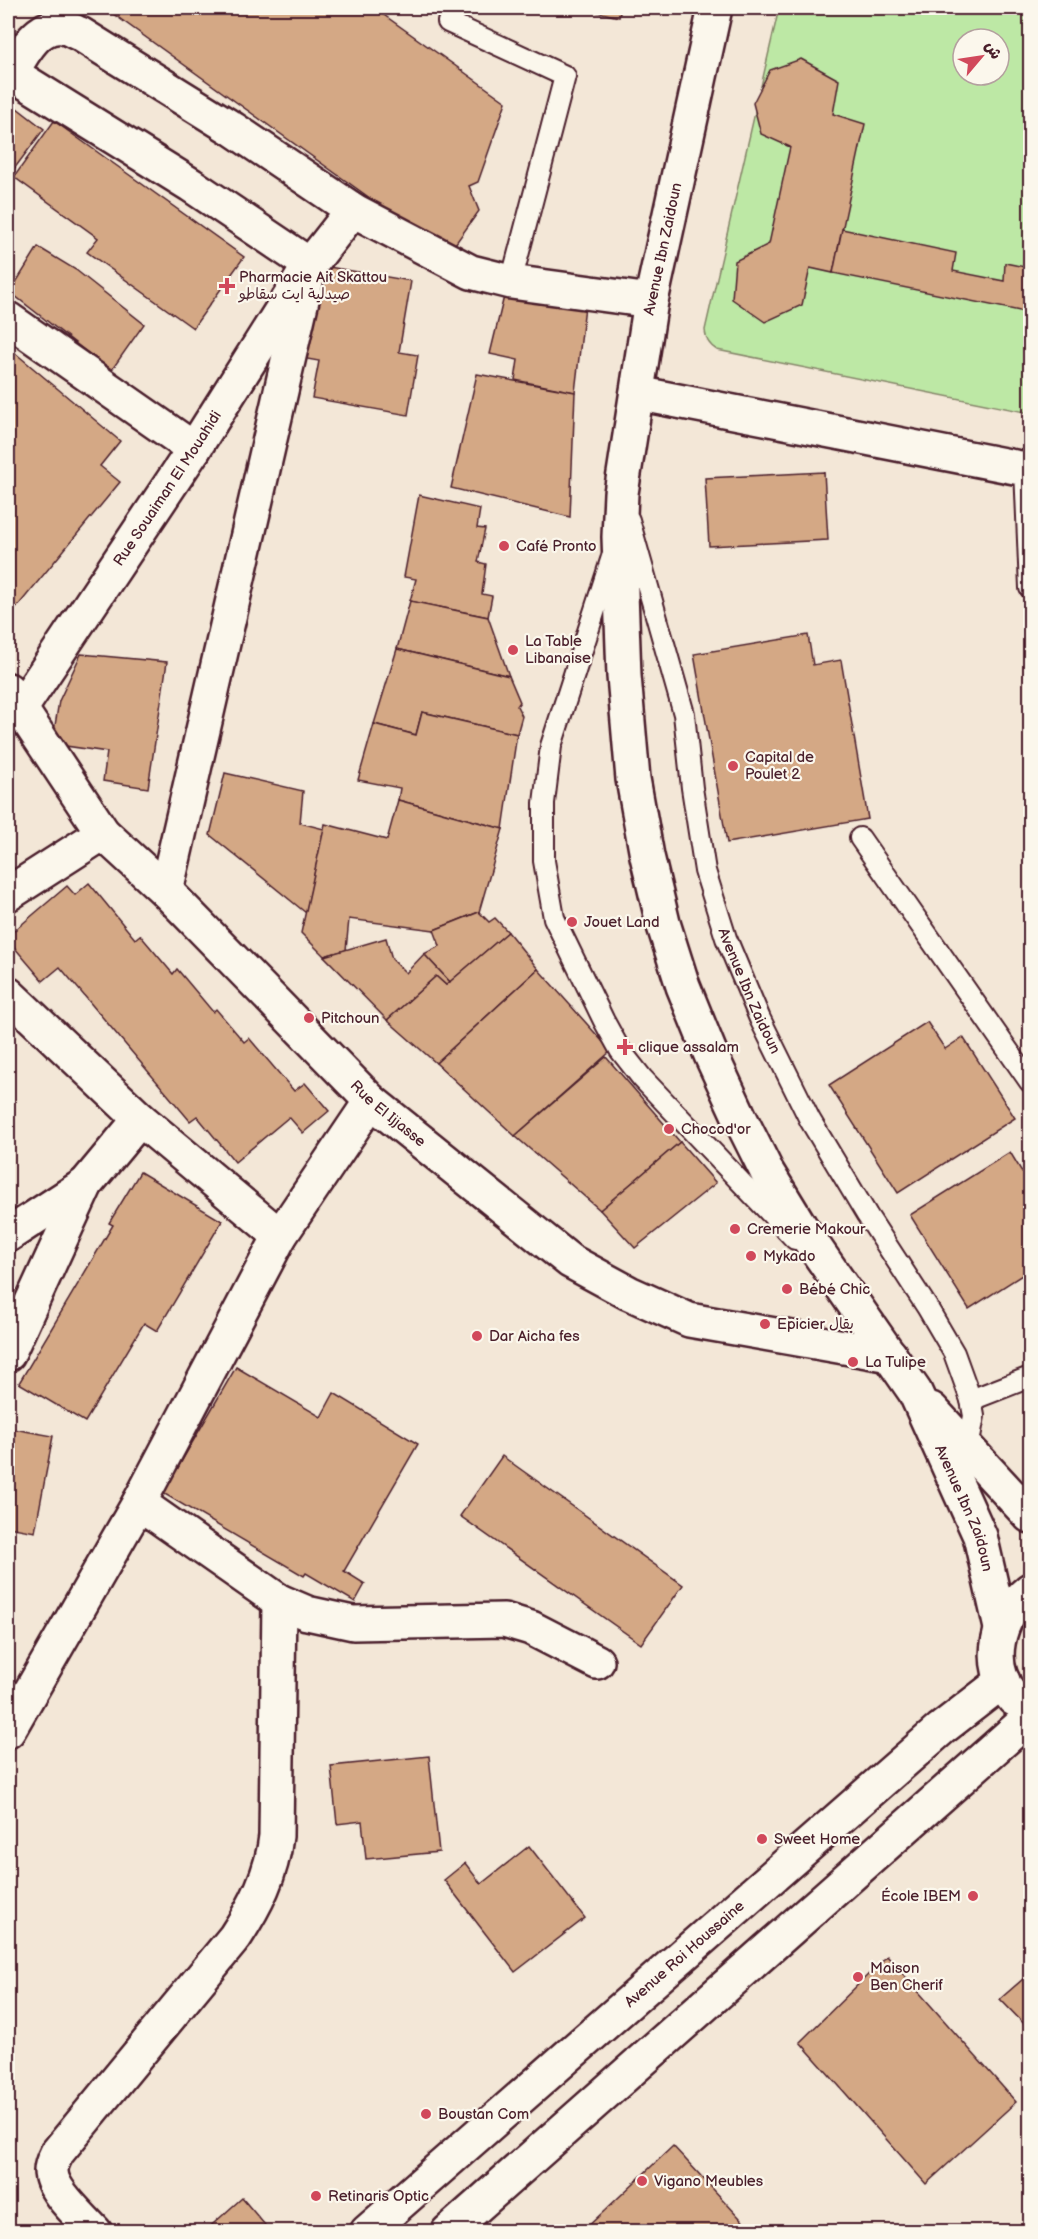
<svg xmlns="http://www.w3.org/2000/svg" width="1038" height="2239" viewBox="0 0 1038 2239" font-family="'Balsamiq Sans','Playpen Sans Arabic',sans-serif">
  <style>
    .green { fill: #bde8a5; stroke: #848468; stroke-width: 1.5; fill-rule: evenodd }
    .building { fill: #d4a885; stroke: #4a1f2b; stroke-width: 1.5 }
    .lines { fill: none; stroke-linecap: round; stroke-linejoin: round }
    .lane-casing { stroke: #4a1f2b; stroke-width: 24 }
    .street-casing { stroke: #4a1f2b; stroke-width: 38 }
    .secondary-casing { stroke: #4a1f2b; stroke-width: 38 }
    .primary-casing { stroke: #4a1f2b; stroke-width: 38 }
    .lane { stroke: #fbf7ec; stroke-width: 20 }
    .street { stroke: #fbf7ec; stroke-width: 33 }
    .secondary { stroke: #fbf7ec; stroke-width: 33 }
    .primary { stroke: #fbf7ec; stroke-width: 33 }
    .poi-dot { fill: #d1495b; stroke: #fbf7ec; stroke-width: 2 }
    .labels { text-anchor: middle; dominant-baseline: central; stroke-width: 4.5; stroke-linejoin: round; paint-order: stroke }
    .street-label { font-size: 15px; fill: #4a1f2b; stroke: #fbf7ec }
    .poi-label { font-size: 15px; fill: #4a1f2b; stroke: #fbf7ec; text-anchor: start }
  </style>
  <rect width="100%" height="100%" fill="#f3e7d7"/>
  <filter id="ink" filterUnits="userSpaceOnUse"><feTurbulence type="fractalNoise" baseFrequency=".0167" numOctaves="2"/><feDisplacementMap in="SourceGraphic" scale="12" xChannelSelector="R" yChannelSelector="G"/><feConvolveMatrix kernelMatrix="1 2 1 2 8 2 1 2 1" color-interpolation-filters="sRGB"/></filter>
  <g filter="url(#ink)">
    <path class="green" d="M779 8H1030V413L717 350C709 345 706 340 705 330ZM963 39H999V75H963Z"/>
    <g class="building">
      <polygon points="105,8 374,8 506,102 478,182 469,186 479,211 448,254"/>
      <polygon points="580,8 621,8 619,17"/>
      <polygon points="801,59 839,80 833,114 865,124 833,273 810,268 802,305 765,322 732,299 735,261 769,244 790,147 761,134 753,103 770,70"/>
      <polygon points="8,101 44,129 8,177"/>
      <polygon points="54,121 244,257 193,328 87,252 98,238 14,177"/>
      <polygon points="842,229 956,253 953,271 1004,281 1005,263 1030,268 1030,313 833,273"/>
      <polygon points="38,247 76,270 144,324 111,371 10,292"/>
      <polygon points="323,266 411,281 399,352 418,355 408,415 312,398 319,361 307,359"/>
      <polygon points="506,288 585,306 575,392 515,380 518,360 490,354"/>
      <polygon points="8,347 120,441 100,466 120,482 8,618"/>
      <polygon points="477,374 575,392 570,517 451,488"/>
      <polygon points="824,472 828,540 709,546 705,478"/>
      <polygon points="419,495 480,509 477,528 485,529 478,562 486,564 482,594 492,596 488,617 410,601 416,579 404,577"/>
      <polygon points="410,601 488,617 509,676 397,649"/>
      <polygon points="808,635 813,665 841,660 868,819 727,843 694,654"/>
      <polygon points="397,649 509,676 520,702 517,706 522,716 517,734 422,712 416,735 374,724"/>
      <polygon points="81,654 167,662 148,788 103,781 107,752 52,744 59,701"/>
      <polygon points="422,712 517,734 503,829 398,800 400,788 358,780 374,724 416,735"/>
      <polygon points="225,773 303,791 300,823 324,829 306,913 210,835"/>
      <polygon points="398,800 503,829 479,912 434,930 349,919 346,950 324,956 301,933 325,824 387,840"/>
      <polygon points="89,883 135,939 140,935 173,974 177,969 213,1012 216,1009 244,1042 249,1038 294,1091 305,1083 329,1111 303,1133 289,1117 235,1162 197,1116 190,1121 60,967 43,981 8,940 8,936 67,886 75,895"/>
      <polygon points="479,912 489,922 495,918 508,932 450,982 424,954 440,946 434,930"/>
      <polygon points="508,932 538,969 436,1063 387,1020 436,976 446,985"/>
      <polygon points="386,938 392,959 406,973 424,954 450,982 446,985 436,976 387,1020 324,956"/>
      <polygon points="538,969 611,1051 515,1136 436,1063"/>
      <polygon points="927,1022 945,1049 963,1037 1015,1118 898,1193 829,1085"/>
      <polygon points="606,1057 680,1142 600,1210 515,1136"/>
      <polygon points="680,1142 716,1183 635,1248 600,1210"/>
      <polygon points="1010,1152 1022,1172 1030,1167 1030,1270 969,1309 910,1215"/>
      <polygon points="140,1172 222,1221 157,1331 144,1323 85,1422 19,1383 113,1225 109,1223"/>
      <polygon points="236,1367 321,1417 334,1393 418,1444 344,1571 365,1584 355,1602 306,1573 304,1576 163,1493"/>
      <polygon points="8,1428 53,1436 35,1532 8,1527"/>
      <polygon points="502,1456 683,1585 641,1644 460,1516"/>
      <polygon points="429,1756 439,1852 366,1859 362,1821 337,1824 331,1766"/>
      <polygon points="529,1846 585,1918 515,1972 444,1880 465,1863 481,1884"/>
      <polygon points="887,1956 1016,2102 926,2184 800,2042"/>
      <polygon points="1030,1973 1030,2030 1000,1999"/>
      <polygon points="673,2146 753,2232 582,2232"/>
      <polygon points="242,2198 271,2232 204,2232"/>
    </g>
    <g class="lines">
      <g class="lane-casing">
        <g id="lane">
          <polyline points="453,8 448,22 565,76 511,282"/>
          <polyline points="1025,469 1030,588"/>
          <path id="s1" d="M629 520 684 714 692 788 705 871 726 938 760 1019 810 1120 867 1215 927 1307 954 1353 971 1400 974 1416 968 1447"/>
          <polyline points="612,557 551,746 544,803 544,861 554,918 604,1021 620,1050 642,1078 795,1239"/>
          <polyline points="860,838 1030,1082"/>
          <polyline points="971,1400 1030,1377"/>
        </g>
      </g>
      <g class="street-casing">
        <g id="street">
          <polyline points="11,73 191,185 310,265 166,891"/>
          <path d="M8 79C19 61 35 23 62 27 68 27 74 32 80 34L233 129 353 210 471 272 511 282 651 301"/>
          <polyline points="8,319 194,449"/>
          <polyline points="637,393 1030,470"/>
          <path id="s2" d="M8 690 103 833 166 891 371 1101 570 1261 629 1293 689 1320 890 1355"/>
          <path id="s3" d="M21 708 194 449 310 265 353 210"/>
          <polyline points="8,894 103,833"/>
          <polyline points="8,994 140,1119 280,1236"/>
          <polyline points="8,1235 86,1184"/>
          <polyline points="8,1354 86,1184 140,1119"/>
          <polyline points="139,1503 279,1601 307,1613 353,1623 504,1620 531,1628 597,1662"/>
          <polyline points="8,1731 139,1503 280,1236 371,1101"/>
          <path d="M95 2232C82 2217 51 2191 51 2171 51 2164 54 2159 57 2153L235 1937C256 1905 272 1874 276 1836L279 1601"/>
        </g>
      </g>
      <g class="secondary-casing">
        <g id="secondary">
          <path id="s4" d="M715 8 651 301 621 493 619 537 624 676 633 779 647 856 663 923 683 986 711 1055 740 1118 767 1172 800 1226 915 1392 980 1536 1001 1628"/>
          <polyline points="931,1409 1030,1516"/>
        </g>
      </g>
      <g class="primary-casing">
        <g id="primary">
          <path d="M1014 1699C984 1665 997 1616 1030 1590"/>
          <path id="s5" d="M367 2232 941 1729 1003 1681"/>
          <polyline points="448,2232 1030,1717"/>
        </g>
      </g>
      <use href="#lane" class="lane"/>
      <use href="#street" class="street"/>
      <use href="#secondary" class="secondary"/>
      <use href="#primary" class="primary"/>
    </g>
  </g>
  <g class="poi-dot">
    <path d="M224 277h6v6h6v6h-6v6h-6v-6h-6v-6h6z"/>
    <circle cx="504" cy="546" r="6"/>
    <circle cx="513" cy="650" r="6"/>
    <circle cx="733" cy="766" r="6"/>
    <circle cx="572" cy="922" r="6"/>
    <circle cx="309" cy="1018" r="6"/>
    <path d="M622 1038h6v6h6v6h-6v6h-6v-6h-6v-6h6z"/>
    <circle cx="669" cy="1129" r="6"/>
    <circle cx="735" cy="1229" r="6"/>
    <circle cx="751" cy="1256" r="6"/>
    <circle cx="787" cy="1289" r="6"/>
    <circle cx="765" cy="1324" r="6"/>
    <circle cx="477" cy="1336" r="6"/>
    <circle cx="853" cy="1362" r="6"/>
    <circle cx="762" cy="1839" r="6"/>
    <circle cx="973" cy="1896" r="6"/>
    <circle cx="858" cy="1977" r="6"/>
    <circle cx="426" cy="2114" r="6"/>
    <circle cx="642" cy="2181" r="6"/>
    <circle cx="316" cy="2196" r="6"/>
  </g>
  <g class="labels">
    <g class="street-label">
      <text transform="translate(663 249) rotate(-78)">Avenue Ibn Zaidoun</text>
      <text stroke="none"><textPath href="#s3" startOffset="264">Rue Souaiman El Mouahidi</textPath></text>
      <text stroke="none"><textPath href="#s1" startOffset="488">Avenue Ibn Zaidoun</textPath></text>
      <text stroke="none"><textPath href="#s2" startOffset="572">Rue El Ijjasse</textPath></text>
      <text stroke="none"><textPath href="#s4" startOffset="1590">Avenue Ibn Zaidoun</textPath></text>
      <text stroke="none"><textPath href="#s5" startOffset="422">Avenue Roi Houssaine</textPath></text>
    </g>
    <g class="poi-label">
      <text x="239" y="277">Pharmacie Ait Skattou<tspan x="239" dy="17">صيدلية ايت سقاطو</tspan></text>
      <text x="516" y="546">Café Pronto</text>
      <text x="525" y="641">La Table<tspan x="525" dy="17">Libanaise</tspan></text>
      <text x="745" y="757">Capital de<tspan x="745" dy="17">Poulet 2</tspan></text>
      <text x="584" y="922">Jouet Land</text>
      <text x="321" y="1018">Pitchoun</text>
      <text x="638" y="1047">clique assalam</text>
      <text x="681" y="1129">Chocod'or</text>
      <text x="747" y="1229">Cremerie Makour</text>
      <text x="763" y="1256">Mykado</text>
      <text x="799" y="1289">Bébé Chic</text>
      <text x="777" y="1324">Epicier بقال</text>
      <text x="489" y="1336">Dar Aicha fes</text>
      <text x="865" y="1362">La Tulipe</text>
      <text x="774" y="1839">Sweet Home</text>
      <text x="961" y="1896" text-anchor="end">École IBEM</text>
      <text x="870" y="1968">Maison<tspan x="870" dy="17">Ben Cherif</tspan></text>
      <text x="438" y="2114">Boustan Com</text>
      <text x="654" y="2181">Vigano Meubles</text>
      <text x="328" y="2196">Retinaris Optic</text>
    </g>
  </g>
  <rect width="1038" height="2239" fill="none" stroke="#fbf7ec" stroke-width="30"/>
  <rect x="15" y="15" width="1008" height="2209" fill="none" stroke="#4a1f2b" stroke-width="2" filter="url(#ink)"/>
  <g transform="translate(981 57) rotate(61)"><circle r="28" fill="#fbf7ec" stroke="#b4a19f" stroke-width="1.5"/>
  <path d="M0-4.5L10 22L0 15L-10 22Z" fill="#d1495b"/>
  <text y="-9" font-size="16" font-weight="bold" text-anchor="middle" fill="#4a1f2b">ش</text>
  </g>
</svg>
